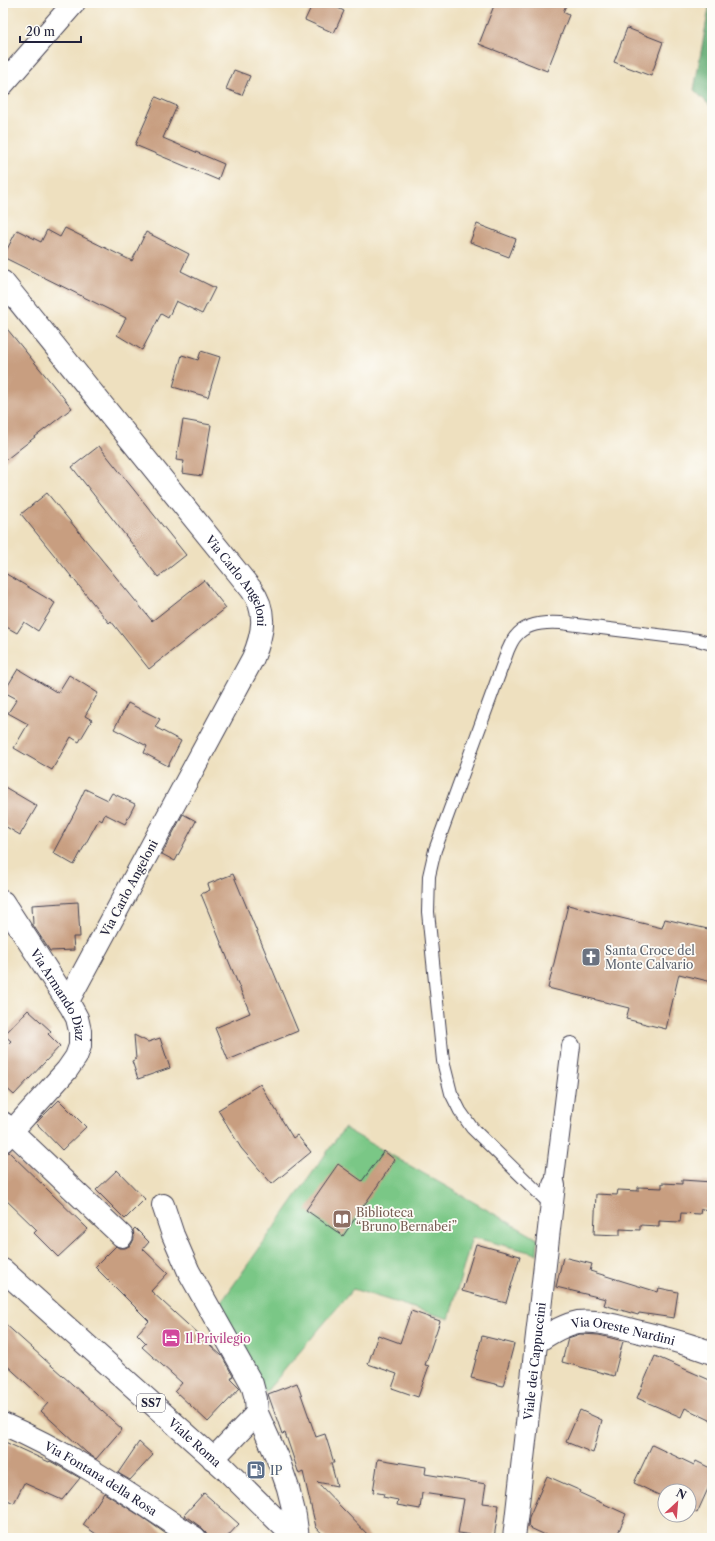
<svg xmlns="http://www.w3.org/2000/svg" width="715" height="1541" viewBox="0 0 715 1541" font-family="'Libre Caslon Text',serif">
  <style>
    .green { fill: #7ac786; stroke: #4e7460 }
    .forest { fill: #63ac73; stroke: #426757 }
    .building { fill: #c89e80 }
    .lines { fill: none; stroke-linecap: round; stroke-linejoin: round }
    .service-casing { stroke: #413e4f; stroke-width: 14 }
    .pedestrian-casing { stroke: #413e4f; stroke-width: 20 }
    .minor-casing { stroke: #413e4f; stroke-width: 24 }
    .secondary-casing { stroke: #413e4f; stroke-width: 24 }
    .primary-casing { stroke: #413e4f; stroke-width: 24 }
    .service { stroke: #fff; stroke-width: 12 }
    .pedestrian { stroke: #fff; stroke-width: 18 }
    .minor { stroke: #fff; stroke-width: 22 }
    .secondary { stroke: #fff; stroke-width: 22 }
    .primary { stroke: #fff; stroke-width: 22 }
    .labels { text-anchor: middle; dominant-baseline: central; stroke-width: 3.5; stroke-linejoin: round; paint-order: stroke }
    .shield { fill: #fdfcf7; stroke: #646373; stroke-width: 1 }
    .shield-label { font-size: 11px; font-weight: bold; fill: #22223b }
    .street-label { font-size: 12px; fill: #22223b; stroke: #fdfcf7 }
    .worship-label { font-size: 12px; fill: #5b616d; stroke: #fdfcf7; text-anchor: start }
    .education-label { font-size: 12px; fill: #785e54; stroke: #fdfcf7; text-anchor: start }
    .hotel-label { font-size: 12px; fill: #b23c85; stroke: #fdfcf7; text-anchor: start }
    .service-label { font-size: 12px; fill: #4e5e75; stroke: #fdfcf7; text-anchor: start }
  </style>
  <rect width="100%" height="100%" fill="#fdfcf7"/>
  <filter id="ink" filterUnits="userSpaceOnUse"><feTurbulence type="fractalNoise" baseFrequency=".025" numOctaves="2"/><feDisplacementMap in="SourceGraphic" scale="8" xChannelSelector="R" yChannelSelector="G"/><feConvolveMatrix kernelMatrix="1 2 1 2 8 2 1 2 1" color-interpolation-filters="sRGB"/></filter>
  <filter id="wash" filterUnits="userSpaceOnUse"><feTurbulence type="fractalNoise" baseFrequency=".012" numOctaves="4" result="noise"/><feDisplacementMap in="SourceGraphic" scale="16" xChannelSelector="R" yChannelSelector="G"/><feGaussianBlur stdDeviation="0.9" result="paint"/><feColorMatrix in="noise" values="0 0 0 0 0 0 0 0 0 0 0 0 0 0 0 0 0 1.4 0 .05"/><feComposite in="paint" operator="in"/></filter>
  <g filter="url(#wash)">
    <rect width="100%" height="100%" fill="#eee0bf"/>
    <polygon class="green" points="344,1128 538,1239 537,1254 472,1237 449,1319 353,1289 265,1393 218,1307"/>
    <polygon class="forest" points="710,3 712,3 712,108 694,90"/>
    <g id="blocks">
      <g class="building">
        <polygon points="313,3 328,3 344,11 334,33 305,20"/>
        <polygon points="495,3 567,3 563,12 569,15 547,71 479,44"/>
        <polygon points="627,28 663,42 651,76 614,62"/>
        <polygon points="234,70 250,76 242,95 226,89"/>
        <polygon points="156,97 177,106 163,138 224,164 218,180 135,145"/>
        <polygon points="477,224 516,239 509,257 470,242"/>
        <polygon points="65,228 132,261 146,232 189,254 181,271 215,288 202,314 176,301 168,318 161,314 142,350 117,335 126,318 3,257 17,230 41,242 47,230 60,237"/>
        <polygon points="3,324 72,408 3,462"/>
        <polygon points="201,351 220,357 208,397 173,387 182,355 198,360"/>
        <polygon points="183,420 211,425 202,476 182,473 184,461 176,460"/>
        <polygon points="99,446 186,555 158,577 72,467"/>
        <polygon points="47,493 152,621 204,580 226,608 149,669 111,621 109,623 21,514"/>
        <polygon points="3,572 55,603 38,631 24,622 17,633 3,625"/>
        <polygon points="18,669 58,693 69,675 98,693 85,716 92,720 79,742 71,737 52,770 14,748 28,724 8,713 17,699 4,692"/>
        <polygon points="128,703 160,719 155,727 181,741 168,766 144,753 147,746 114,729"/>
        <polygon points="3,786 37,806 20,835 3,825"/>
        <polygon points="85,789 108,800 112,793 135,804 125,824 105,814 102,821 99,819 74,865 53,853 77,808 76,808"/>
        <polygon points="183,814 196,821 175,861 162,854"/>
        <polygon points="233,874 298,1031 228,1060 215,1028 250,1013 201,894 210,890 208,884"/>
        <polygon points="78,902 80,937 73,937 74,950 50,951 33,925 32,905"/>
        <polygon points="568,905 662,928 665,919 712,930 712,982 679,974 666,1029 626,1019 629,1008 548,988"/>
        <polygon points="28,1010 51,1031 48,1034 60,1046 14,1095 3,1085 3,1049 11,1041 4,1035"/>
        <polygon points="134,1035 148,1042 160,1038 170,1068 138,1079 132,1061 136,1059"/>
        <polygon points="260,1084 293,1138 297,1135 311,1152 272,1184 241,1148 218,1110"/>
        <polygon points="59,1100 86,1127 62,1150 36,1123"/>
        <polygon points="384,1151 395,1160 343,1236 306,1210 338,1164 362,1181"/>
        <polygon points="9,1152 88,1229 58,1257 34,1233 37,1230 3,1197 3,1153"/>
        <polygon points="117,1170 145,1199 125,1219 96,1190"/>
        <polygon points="682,1180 712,1182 712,1210 701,1209 700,1214 681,1213 680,1222 659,1221 659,1226 640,1225 640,1230 620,1229 620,1235 594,1234 596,1194 617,1195 618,1190 638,1191 638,1187 662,1188 662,1183 682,1184"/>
        <polygon points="135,1228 149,1242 143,1249 168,1273 151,1291 222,1356 233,1376 231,1379 240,1388 208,1422 175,1391 182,1383 142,1347 146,1343 137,1334 149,1321 95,1267 116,1246 119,1248 125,1248 131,1245 134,1239 133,1230"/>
        <polygon points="476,1244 520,1256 506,1303 462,1291"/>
        <polygon points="563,1257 592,1264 590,1271 658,1292 659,1288 678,1292 674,1318 639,1313 638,1315 604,1305 606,1299 556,1287"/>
        <polygon points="411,1311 440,1321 425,1365 429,1366 418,1397 392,1388 397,1374 368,1364 378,1335 400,1343"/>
        <polygon points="3,1322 122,1429 96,1459 87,1453 41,1411 48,1403 3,1362"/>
        <polygon points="580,1334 599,1335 623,1341 614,1376 562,1362 568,1338"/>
        <polygon points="482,1336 514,1344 503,1386 471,1378"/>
        <polygon points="655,1356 712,1381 712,1421 685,1408 681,1417 637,1398"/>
        <polygon points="297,1383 316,1437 325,1434 334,1463 331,1463 337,1486 317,1482 371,1538 326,1538 316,1527 303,1472 299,1474 285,1433 282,1434 268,1394"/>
        <polygon points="580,1410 602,1420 593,1453 566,1442"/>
        <polygon points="3,1441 49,1462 50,1461 80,1478 62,1500 24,1483 14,1503 3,1498"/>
        <polygon points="139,1442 153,1455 130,1480 118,1473"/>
        <polygon points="652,1445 694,1465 696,1461 712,1469 712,1480 697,1513 689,1509 689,1491 665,1491 665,1498 634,1483"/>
        <polygon points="378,1459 426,1467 425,1474 486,1484 483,1503 499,1505 494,1538 458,1533 464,1499 422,1493 420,1509 397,1505 398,1500 383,1497 384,1494 373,1492"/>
        <polygon points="547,1476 581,1491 580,1493 626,1514 616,1538 552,1538 528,1527 529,1517"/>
        <polygon points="104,1493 142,1517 172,1538 102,1538 83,1525"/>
        <polygon points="204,1493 239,1524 226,1538 207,1538 206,1532 202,1528 184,1515"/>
      </g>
    </g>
  </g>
  <g filter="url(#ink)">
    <use href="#blocks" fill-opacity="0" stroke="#413e4f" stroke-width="1"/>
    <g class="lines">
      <g class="service-casing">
        <path id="service" d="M552 1206 472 1128 460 1111 451 1093 443 1061 428 912 429 876 435 850 508 650C510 646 512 640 516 636 526 623 547 622 561 623L698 640 712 644"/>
      </g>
      <g class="pedestrian-casing">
        <polyline id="pedestrian" points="554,1185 571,1046"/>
      </g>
      <g class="minor-casing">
        <g id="minor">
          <polyline points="3,84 74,3"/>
          <path id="s1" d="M3 282 251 589C268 611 263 634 253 658L68 1001"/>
          <path id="s2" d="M3 902 71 1007 77 1018 80 1031V1046L76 1057 67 1070 3 1141"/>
          <polyline points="3,1123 122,1236"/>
          <polyline points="163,1205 173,1235 189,1272 252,1384 256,1399 257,1413 279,1462 288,1488 295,1516 298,1538"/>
          <path id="s3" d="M537 1342C550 1333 563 1325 578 1322 598 1320 617 1326 636 1331 662 1337 687 1343 712 1353"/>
          <polyline points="213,1459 257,1413"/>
          <path id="s4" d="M514 1538 554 1185"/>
        </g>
      </g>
      <g class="secondary-casing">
        <g id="secondary">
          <path id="s5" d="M3 1424C71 1453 133 1497 195 1538"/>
        </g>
      </g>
      <g class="primary-casing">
        <g id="primary">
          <path id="s6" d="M3 1270 224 1468 295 1538"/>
        </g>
      </g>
      <use href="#service" class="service"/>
      <use href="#pedestrian" class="pedestrian"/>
      <use href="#minor" class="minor"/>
      <use href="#secondary" class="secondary"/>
      <use href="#primary" class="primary"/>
    </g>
  </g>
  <defs>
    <g id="church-square" transform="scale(1)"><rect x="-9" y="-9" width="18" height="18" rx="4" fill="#6b7280" stroke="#fdfcf7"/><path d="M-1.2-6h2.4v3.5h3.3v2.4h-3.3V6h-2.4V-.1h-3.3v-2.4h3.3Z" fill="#fff"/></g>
    <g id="library-square" transform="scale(1)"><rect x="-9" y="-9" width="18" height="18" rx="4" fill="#8d6e63" stroke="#fdfcf7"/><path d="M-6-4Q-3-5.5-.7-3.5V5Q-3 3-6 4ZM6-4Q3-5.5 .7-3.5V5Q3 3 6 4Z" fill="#fff"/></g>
    <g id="hotel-square" transform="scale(1)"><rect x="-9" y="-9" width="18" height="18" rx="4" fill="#d1479c" stroke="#fdfcf7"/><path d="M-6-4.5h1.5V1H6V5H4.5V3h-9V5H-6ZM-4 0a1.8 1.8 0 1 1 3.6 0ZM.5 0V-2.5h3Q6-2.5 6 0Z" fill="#fff"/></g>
    <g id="fuel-square" transform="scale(1)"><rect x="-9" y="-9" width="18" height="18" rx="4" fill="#5c6f8a" stroke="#fdfcf7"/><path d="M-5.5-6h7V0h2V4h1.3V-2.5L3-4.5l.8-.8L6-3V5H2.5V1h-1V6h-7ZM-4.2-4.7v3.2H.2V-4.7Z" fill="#fff"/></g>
  </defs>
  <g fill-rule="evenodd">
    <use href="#church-square" x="591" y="957"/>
    <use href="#library-square" x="342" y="1219"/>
    <use href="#hotel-square" x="171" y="1338"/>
    <use href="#fuel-square" x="256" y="1470"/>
  </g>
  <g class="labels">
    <rect class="shield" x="137" y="1394" width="28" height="18" rx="3"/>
    <g class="shield-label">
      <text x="151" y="1403">SS7</text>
    </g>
    <g class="street-label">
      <text stroke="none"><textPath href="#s1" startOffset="381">Via Carlo Angeloni</textPath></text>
      <text transform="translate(129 888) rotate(-62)">Via Carlo Angeloni</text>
      <text stroke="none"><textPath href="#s2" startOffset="109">Via Armando Diaz</textPath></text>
      <text stroke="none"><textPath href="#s3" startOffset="92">Via Oreste Nardini</textPath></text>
      <text stroke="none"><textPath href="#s4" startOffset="178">Viale dei Cappuccini</textPath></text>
      <text stroke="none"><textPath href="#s6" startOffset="258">Viale Roma</textPath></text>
      <text stroke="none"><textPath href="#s5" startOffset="112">Via Fontana della Rosa</textPath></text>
    </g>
    <g class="worship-label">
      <text x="605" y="950">Santa Croce del<tspan x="605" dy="14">Monte Calvario</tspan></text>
    </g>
    <g class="education-label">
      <text x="356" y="1212">Biblioteca<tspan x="356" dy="14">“Bruno Bernabei”</tspan></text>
    </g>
    <g class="hotel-label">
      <text x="185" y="1338">Il Privilegio</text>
    </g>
    <g class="service-label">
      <text x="270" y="1470">IP</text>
    </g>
  </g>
  <rect width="715" height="1541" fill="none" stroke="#fdfcf7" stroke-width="16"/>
  <g transform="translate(677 1503) rotate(26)"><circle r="19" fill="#fdfcf7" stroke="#a5a5ac"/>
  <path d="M0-3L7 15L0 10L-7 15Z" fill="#d1495b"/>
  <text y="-6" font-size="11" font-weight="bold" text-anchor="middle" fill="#22223b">N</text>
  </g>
  <path d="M20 36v6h61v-6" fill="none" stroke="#22223b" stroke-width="2"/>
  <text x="26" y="36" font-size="12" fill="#22223b" stroke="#fdfcf7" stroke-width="3" paint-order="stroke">20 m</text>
</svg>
